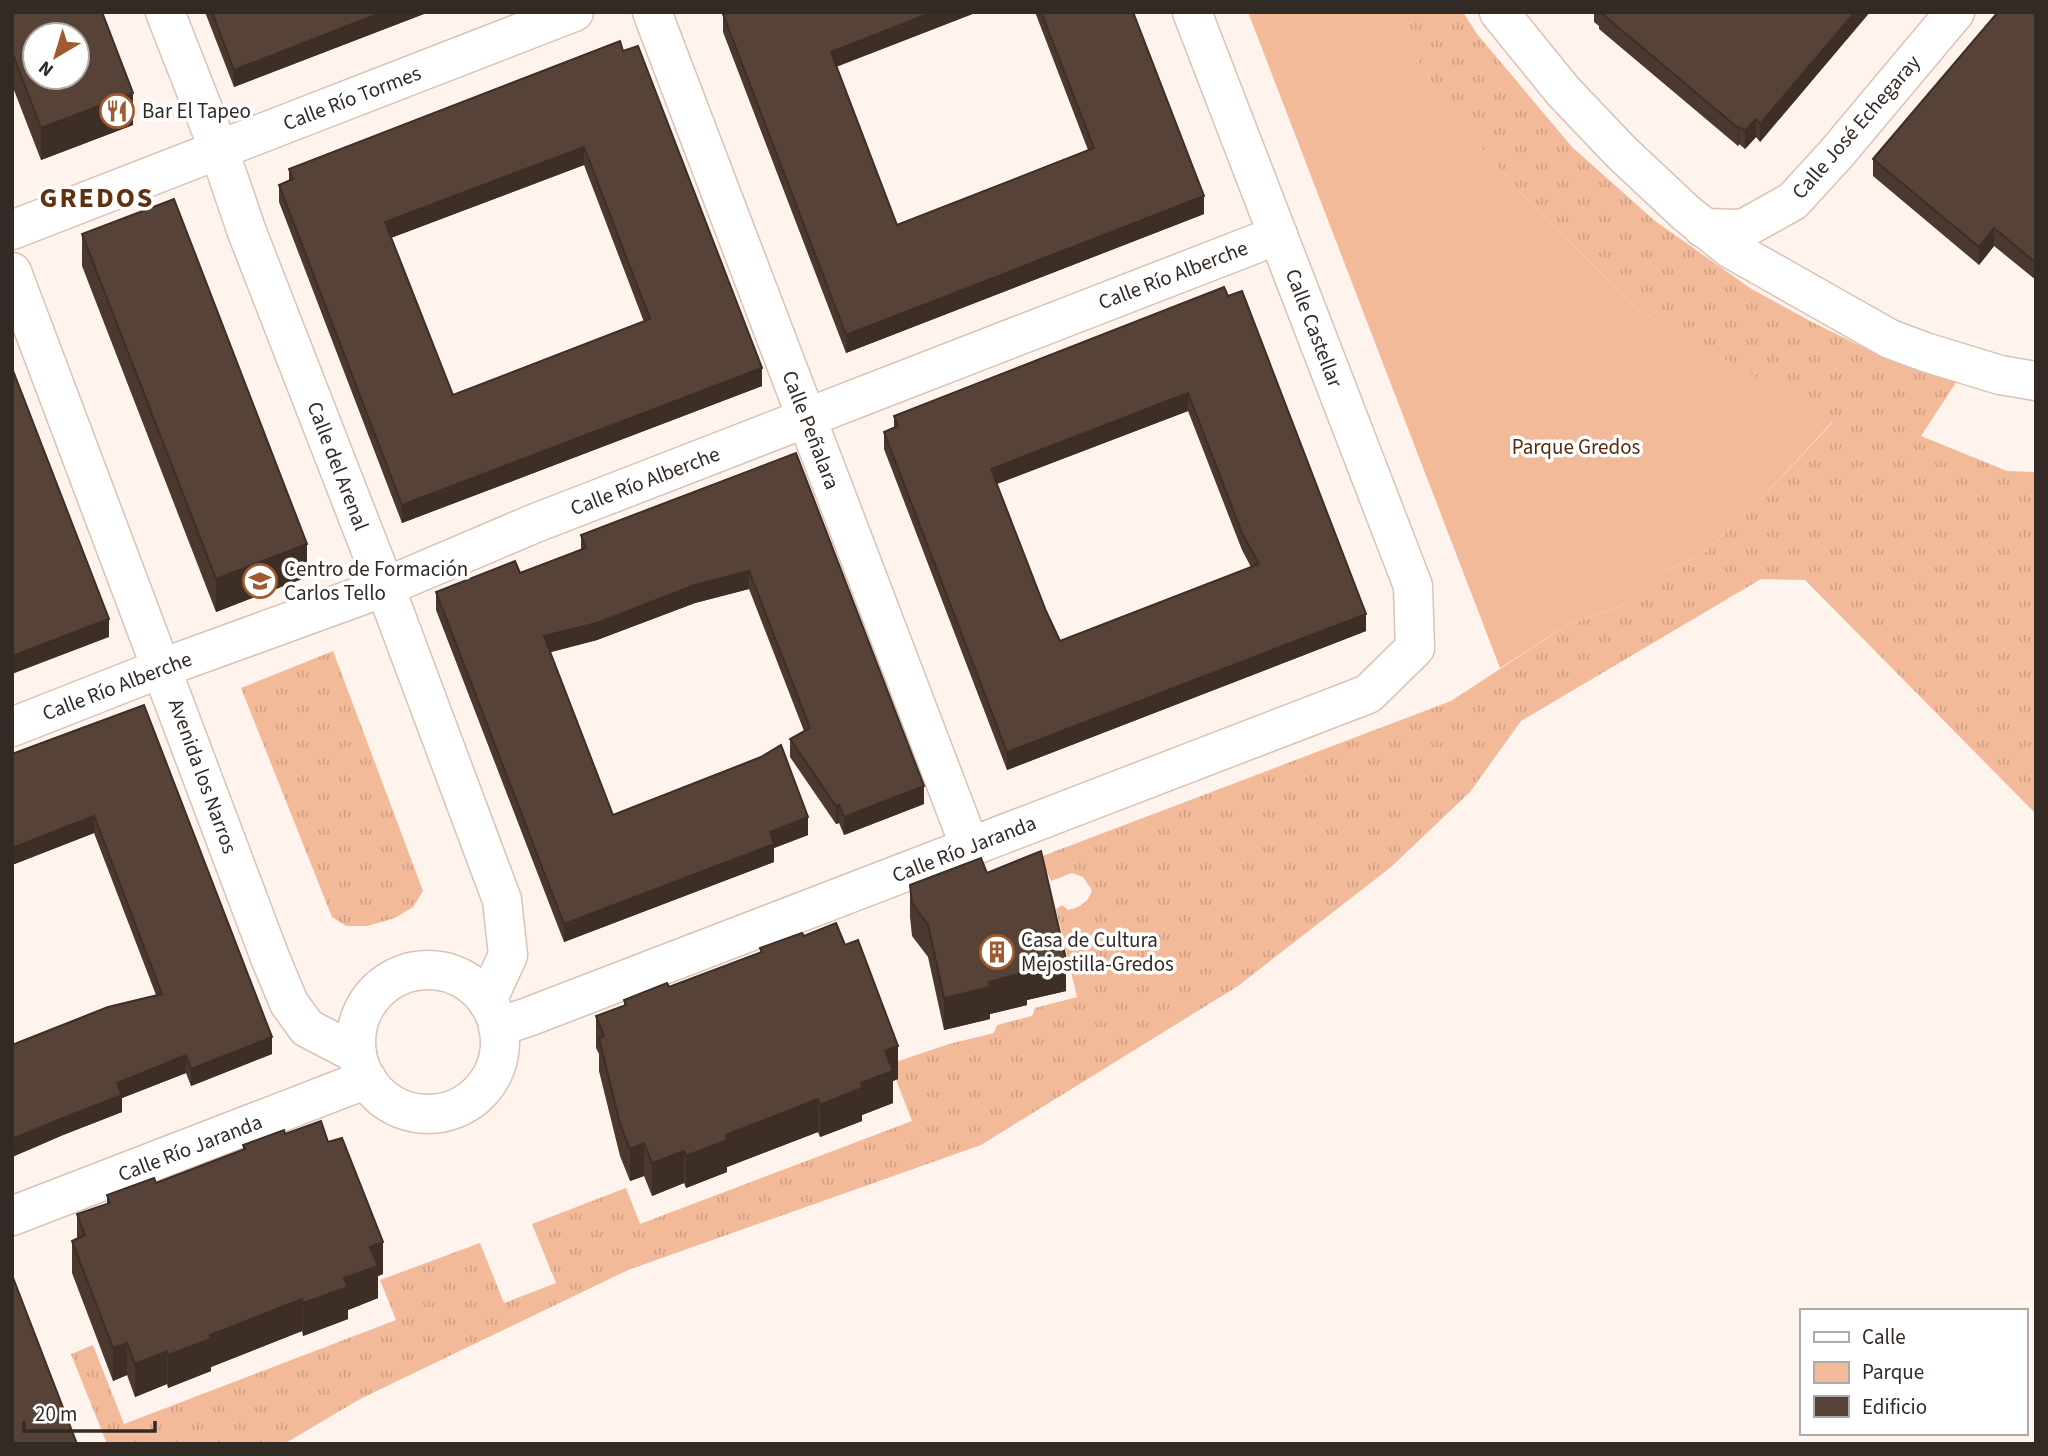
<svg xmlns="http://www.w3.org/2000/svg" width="2048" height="1456" viewBox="0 0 2048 1456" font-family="'Source Sans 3',sans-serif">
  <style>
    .grass { fill: url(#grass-tufts) }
    .green { fill: #f3ba9a }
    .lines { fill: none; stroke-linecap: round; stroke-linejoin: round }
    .street-casing { stroke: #dbc2b4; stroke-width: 41 }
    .secondary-casing { stroke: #dbc2b4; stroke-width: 41 }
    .street { stroke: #fff; stroke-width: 38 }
    .secondary { stroke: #fff; stroke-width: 38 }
    .wall { fill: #4b392f; fill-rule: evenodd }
    .shaded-wall { fill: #3d2e26 }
    .building { fill: #574237; stroke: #3d2e26; stroke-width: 2; fill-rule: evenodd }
    .labels { text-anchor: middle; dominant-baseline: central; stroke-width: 7; stroke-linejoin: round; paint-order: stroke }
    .street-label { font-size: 21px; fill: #342a25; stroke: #fff }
    .poi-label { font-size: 21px; fill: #342a25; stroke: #fff; text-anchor: start }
    .park-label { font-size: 21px; fill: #562b0d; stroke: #fff }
    .district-label { font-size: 28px; font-weight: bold; letter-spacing: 2px; fill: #5f3111; stroke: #fff }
  </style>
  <defs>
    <pattern id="grass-tufts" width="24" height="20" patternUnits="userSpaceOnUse" patternTransform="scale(1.75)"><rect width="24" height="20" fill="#f3ba9a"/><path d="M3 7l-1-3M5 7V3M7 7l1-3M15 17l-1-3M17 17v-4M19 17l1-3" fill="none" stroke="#d1a085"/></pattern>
  </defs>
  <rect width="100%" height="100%" fill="#fef3ed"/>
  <g class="grass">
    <path d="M1385 12H1463L1477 34 1572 147 1655 221 1750 288 1810 321 1891 361 1957 381 1921 436 2007 471 2036 472V814L1805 580 1761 579 1521 721 1470 792 1391 867 1238 986 981 1145 628 1270 360 1399 284 1444H107L71 1354 93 1345 124 1424 396 1320 380 1280 480 1243 504 1303 556 1283 532 1224 626 1188 640 1224 912 1121 890 1064 949 1044 994 1033 997 1025 1032 1016 1035 1008 1077 997 1056 909 1062 905 1068 910C1080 907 1088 903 1092 890L1083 877 1072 873 1051 881 1040 857 1451 701 1569 624 1620 607 1655 575 1702 555 1759 501 1833 422 1639 310 1535 208 1463 129Z"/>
    <polygon points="333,651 423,891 413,907 395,918 367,926 346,926 332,917 241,688"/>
  </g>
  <polygon class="green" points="1248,12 1385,12 1463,129 1535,208 1639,310 1833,421 1759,501 1702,555 1655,575 1620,607 1569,624 1500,668"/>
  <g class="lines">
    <g class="street-casing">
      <g id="street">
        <polyline points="165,12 219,150 247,232 385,587 502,900 508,955 487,1001"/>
        <polyline points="652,12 970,847"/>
        <polyline points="1703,228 1743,229 1793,201 1836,154 1955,12"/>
        <polyline points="12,230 574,12"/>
        <polyline points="12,272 271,960 289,1003 307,1028 357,1054"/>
        <polyline points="12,727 162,668 385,587 533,524 1278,235"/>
        <circle cx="428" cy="1042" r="72"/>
        <polyline points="498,1027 528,1017 1368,694 1415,648 1413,586 1192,12"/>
        <polyline points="12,1216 367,1079"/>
      </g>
    </g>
    <g class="secondary-casing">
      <polyline id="secondary" points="1499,12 1563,91 1621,152 1686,213 1731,249 1890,339 1925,352 2000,375 2036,381"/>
    </g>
    <use href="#street" class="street"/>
    <use href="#secondary" class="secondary"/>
  </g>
  <g class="wall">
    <polygon points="12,12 133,125 41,160 12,85"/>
    <polygon points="205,12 429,12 234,87"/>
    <polygon points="1035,12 1133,12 1204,214 846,353 723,32 723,14 836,67 897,225 1088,150"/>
    <polygon points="1594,12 1870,12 1760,142 1756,137 1745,149 1739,144 1738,146 1599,29 1599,26 1594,22"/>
    <polygon points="2036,12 2036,280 1994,246 1979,265 1873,176 1873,159"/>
    <path d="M623 51 762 386 402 523 279 202V185L289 181V169ZM584 165 644 322 453 395 391 238Z"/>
    <polygon points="82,234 307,577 216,612 82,266"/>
    <path d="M1224 287 1366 631 1007 770 884 449V432L894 428V416ZM1188 411 1242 550 1251 567 1060 641 1046 611 997 484Z"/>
    <polygon points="796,453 924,804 844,835 839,823 836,824 790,757 790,739 804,731 749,589 695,603 597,640 550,652 613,815 808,835 774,848 774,862 564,942 436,610 436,592 520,573 581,549 581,535"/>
    <polygon points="144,705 272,1054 191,1086 186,1073 122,1098 122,1112 63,1135 12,1157 12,1045 156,995 94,833 12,865 12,754"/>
    <polygon points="987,873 1066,991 1027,1000 1027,1005 990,1014 990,1019 944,1030 928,957 912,936 910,917 910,885"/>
    <polygon points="760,948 898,1079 893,1081 893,1103 862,1115 862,1121 820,1137 818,1132 727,1167 727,1172 686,1188 684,1183 652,1196 644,1176 630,1181 620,1156 599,1071 599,1054 596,1048 596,1016 624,1006 624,1000 669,987 760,952"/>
    <polygon points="285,1134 328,1142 383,1274 378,1276 378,1298 348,1310 348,1319 303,1336 302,1331 211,1367 211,1371 168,1388 167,1384 135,1397 127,1375 113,1381 72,1273 72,1241 77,1238 77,1214 107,1204 107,1195 156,1183 243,1150 243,1145"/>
  </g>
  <g class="shaded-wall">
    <polygon points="383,12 429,12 234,87 234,70"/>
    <polygon points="933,12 978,12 831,69 831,52"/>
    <polygon points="1855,12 1870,12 1760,142 1760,124"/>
    <polygon points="133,93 133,125 41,160 41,128"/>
    <polygon points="1756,119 1756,137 1745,149 1745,131"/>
    <polygon points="1739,127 1739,144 1738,146 1738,128"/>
    <polygon points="584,147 584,165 385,240 385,222"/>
    <polygon points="1204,196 1204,214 846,353 846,335"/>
    <polygon points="1994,228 1994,246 1979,265 1979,247"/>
    <polygon points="762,368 762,386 402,523 402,505"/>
    <polygon points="1188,393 1188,411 991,486 991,469"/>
    <polygon points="307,544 307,577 216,612 216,579"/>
    <polygon points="749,571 749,589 695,603 597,640 544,654 544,636 695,585"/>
    <polygon points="1366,614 1366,631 1007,770 1007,752"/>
    <polygon points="109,619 109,637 12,674 12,656"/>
    <polygon points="924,786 924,804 844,835 844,817"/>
    <polygon points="839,805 839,823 836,824 836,806"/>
    <polygon points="94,816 94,833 12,865 12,848"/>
    <polygon points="808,817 808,835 774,848 774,862 564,942 564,924 770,832"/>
    <polygon points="1066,959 1066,991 1027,1000 1027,1005 990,1014 990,1019 944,1030 944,998 1026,967"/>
    <polygon points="272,1037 272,1054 191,1086 191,1069"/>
    <polygon points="898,1046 898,1079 893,1081 893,1103 862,1115 862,1121 820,1137 820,1105 861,1083 885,1051"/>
    <polygon points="186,1055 186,1073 122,1098 122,1112 63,1135 12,1157 12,1139 117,1083"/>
    <polygon points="818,1099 818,1132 727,1167 727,1172 686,1188 686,1156 726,1135"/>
    <polygon points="644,1143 644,1176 630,1181 630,1149"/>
    <polygon points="684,1151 684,1183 652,1196 652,1163"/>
    <polygon points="383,1242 383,1274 378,1276 378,1298 348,1310 348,1319 303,1336 303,1303 344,1278 370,1247"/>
    <polygon points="302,1299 302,1331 211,1367 211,1371 168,1388 168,1355 210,1335"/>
    <polygon points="127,1343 127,1375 113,1381 113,1348"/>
    <polygon points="167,1351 167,1384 135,1397 135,1364"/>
  </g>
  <g class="building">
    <path d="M12 12H102L133 93 41 128 12 52ZM35 35H77V77H35Z"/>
    <polygon points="212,12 383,12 234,70"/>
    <polygon points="728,12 933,12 831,52 897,225 1094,148 1041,12 1133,12 1204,196 846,335 723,14"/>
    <polygon points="1600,12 1855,12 1760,124 1756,119 1745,131 1739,127 1738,128"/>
    <polygon points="1998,12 2036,12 2036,263 1994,228 1979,247 1873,159"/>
    <path d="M620 41 623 51 638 46 762 368 402 505 279 185 293 179 289 169ZM584 147 650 319 453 395 385 222Z"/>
    <polygon points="174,199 307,544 216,579 82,234"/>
    <path d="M1224 287 1228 296 1242 291 1366 614 1007 752 884 432 898 426 894 416ZM1188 393 1242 533 1259 564 1060 641 1046 611 991 469Z"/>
    <polygon points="12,368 109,619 12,656"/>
    <polygon points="796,453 924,786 844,817 839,805 836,806 790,739 810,728 749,571 695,585 597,623 544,636 613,815 761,757 781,745 808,817 770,832 774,844 564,924 436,592 515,561 520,573 586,548 581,535"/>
    <polygon points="144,705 272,1037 191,1069 186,1055 117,1083 122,1095 63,1118 12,1139 12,1045 108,1007 162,994 94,816 12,848 12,754"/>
    <polygon points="1041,851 1066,959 1026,967 1027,972 989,982 990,987 944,998 928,925 912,903 910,885 981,858 987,873"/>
    <polygon points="836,923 845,945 858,940 898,1046 885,1051 893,1071 861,1083 862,1088 820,1105 818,1099 726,1135 727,1140 686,1156 684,1151 652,1163 644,1143 630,1149 620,1124 599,1038 604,1036 596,1016 626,1005 624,1000 667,983 669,987 762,952 760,948 802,933 804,936"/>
    <polygon points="321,1121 328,1142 342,1138 383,1242 370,1247 378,1266 344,1278 348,1287 303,1303 302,1299 210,1335 211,1339 168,1355 167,1351 135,1364 127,1343 113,1348 72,1241 85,1235 77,1214 110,1203 107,1195 154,1178 156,1183 245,1149 243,1145 284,1130 285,1134"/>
    <polygon points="12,1275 77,1444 12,1444"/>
  </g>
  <defs>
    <g id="restaurant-ring" transform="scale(1.75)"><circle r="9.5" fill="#fff" stroke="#9f5a2e" stroke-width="1.5"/><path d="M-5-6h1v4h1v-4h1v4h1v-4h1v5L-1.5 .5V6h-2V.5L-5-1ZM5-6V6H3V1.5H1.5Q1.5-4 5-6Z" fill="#9f5a2e"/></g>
    <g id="university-ring" transform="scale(1.75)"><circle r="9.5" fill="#fff" stroke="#9f5a2e" stroke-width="1.5"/><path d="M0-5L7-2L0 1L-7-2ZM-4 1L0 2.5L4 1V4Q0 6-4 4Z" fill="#9f5a2e"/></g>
    <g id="building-ring" transform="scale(1.75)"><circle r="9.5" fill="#fff" stroke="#9f5a2e" stroke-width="1.5"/><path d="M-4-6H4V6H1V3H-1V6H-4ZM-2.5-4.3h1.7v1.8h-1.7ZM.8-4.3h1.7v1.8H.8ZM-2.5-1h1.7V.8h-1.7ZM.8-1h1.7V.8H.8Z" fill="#9f5a2e"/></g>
  </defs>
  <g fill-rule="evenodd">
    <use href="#restaurant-ring" x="117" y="111"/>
    <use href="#university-ring" x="260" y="581"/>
    <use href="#building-ring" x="997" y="952"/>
  </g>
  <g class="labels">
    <g class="street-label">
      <text transform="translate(352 98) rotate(-21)">Calle Río Tormes</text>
      <text transform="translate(1856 127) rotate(-49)">Calle José Echegaray</text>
      <text transform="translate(1173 275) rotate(-21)">Calle Río Alberche</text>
      <text transform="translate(1314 328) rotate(69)">Calle Castellar</text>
      <text transform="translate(811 430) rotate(69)">Calle Peñalara</text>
      <text transform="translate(338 466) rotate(69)">Calle del Arenal</text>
      <text transform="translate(645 481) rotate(-21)">Calle Río Alberche</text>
      <text transform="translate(117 686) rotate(-21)">Calle Río Alberche</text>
      <text transform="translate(203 776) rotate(70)">Avenida los Narros</text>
      <text transform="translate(964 849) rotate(-21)">Calle Río Jaranda</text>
      <text transform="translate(190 1148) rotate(-21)">Calle Río Jaranda</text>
    </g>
    <g class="poi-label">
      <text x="142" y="111">Bar El Tapeo</text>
      <text x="284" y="569">Centro de Formación<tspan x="284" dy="24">Carlos Tello</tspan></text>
      <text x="1021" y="940">Casa de Cultura<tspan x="1021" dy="24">Mejostilla-Gredos</tspan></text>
    </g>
    <g class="park-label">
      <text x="1576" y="447">Parque Gredos</text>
    </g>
    <g class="district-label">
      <text x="97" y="198">GREDOS</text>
    </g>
  </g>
  <rect width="2048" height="1456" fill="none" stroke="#342a25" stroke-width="28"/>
  <rect x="1800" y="1309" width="228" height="126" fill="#ffffff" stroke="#aeaaa8" stroke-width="2"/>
  <rect x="1814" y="1332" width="35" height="10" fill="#ffffff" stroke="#aeaaa8" stroke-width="2"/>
  <text x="1862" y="1344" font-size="21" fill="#342a25">Calle</text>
  <rect x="1814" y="1362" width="35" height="21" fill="#f3ba9a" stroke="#aeaaa8" stroke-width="2"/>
  <text x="1862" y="1379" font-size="21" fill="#342a25">Parque</text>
  <rect x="1814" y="1396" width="35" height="21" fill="#574237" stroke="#aeaaa8" stroke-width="2"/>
  <text x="1862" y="1414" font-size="21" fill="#342a25">Edificio</text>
  <g transform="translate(56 56) rotate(218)"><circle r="33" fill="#ffffff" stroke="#aeaaa8" stroke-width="2"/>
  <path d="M0-5L12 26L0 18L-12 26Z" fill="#9f5a2e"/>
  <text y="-10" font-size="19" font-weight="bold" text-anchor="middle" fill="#342a25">N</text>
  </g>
  <path d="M24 1421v10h131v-10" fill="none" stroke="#342a25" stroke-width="3.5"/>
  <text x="35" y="1421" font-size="21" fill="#342a25" stroke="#ffffff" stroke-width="5" paint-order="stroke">20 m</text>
</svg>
